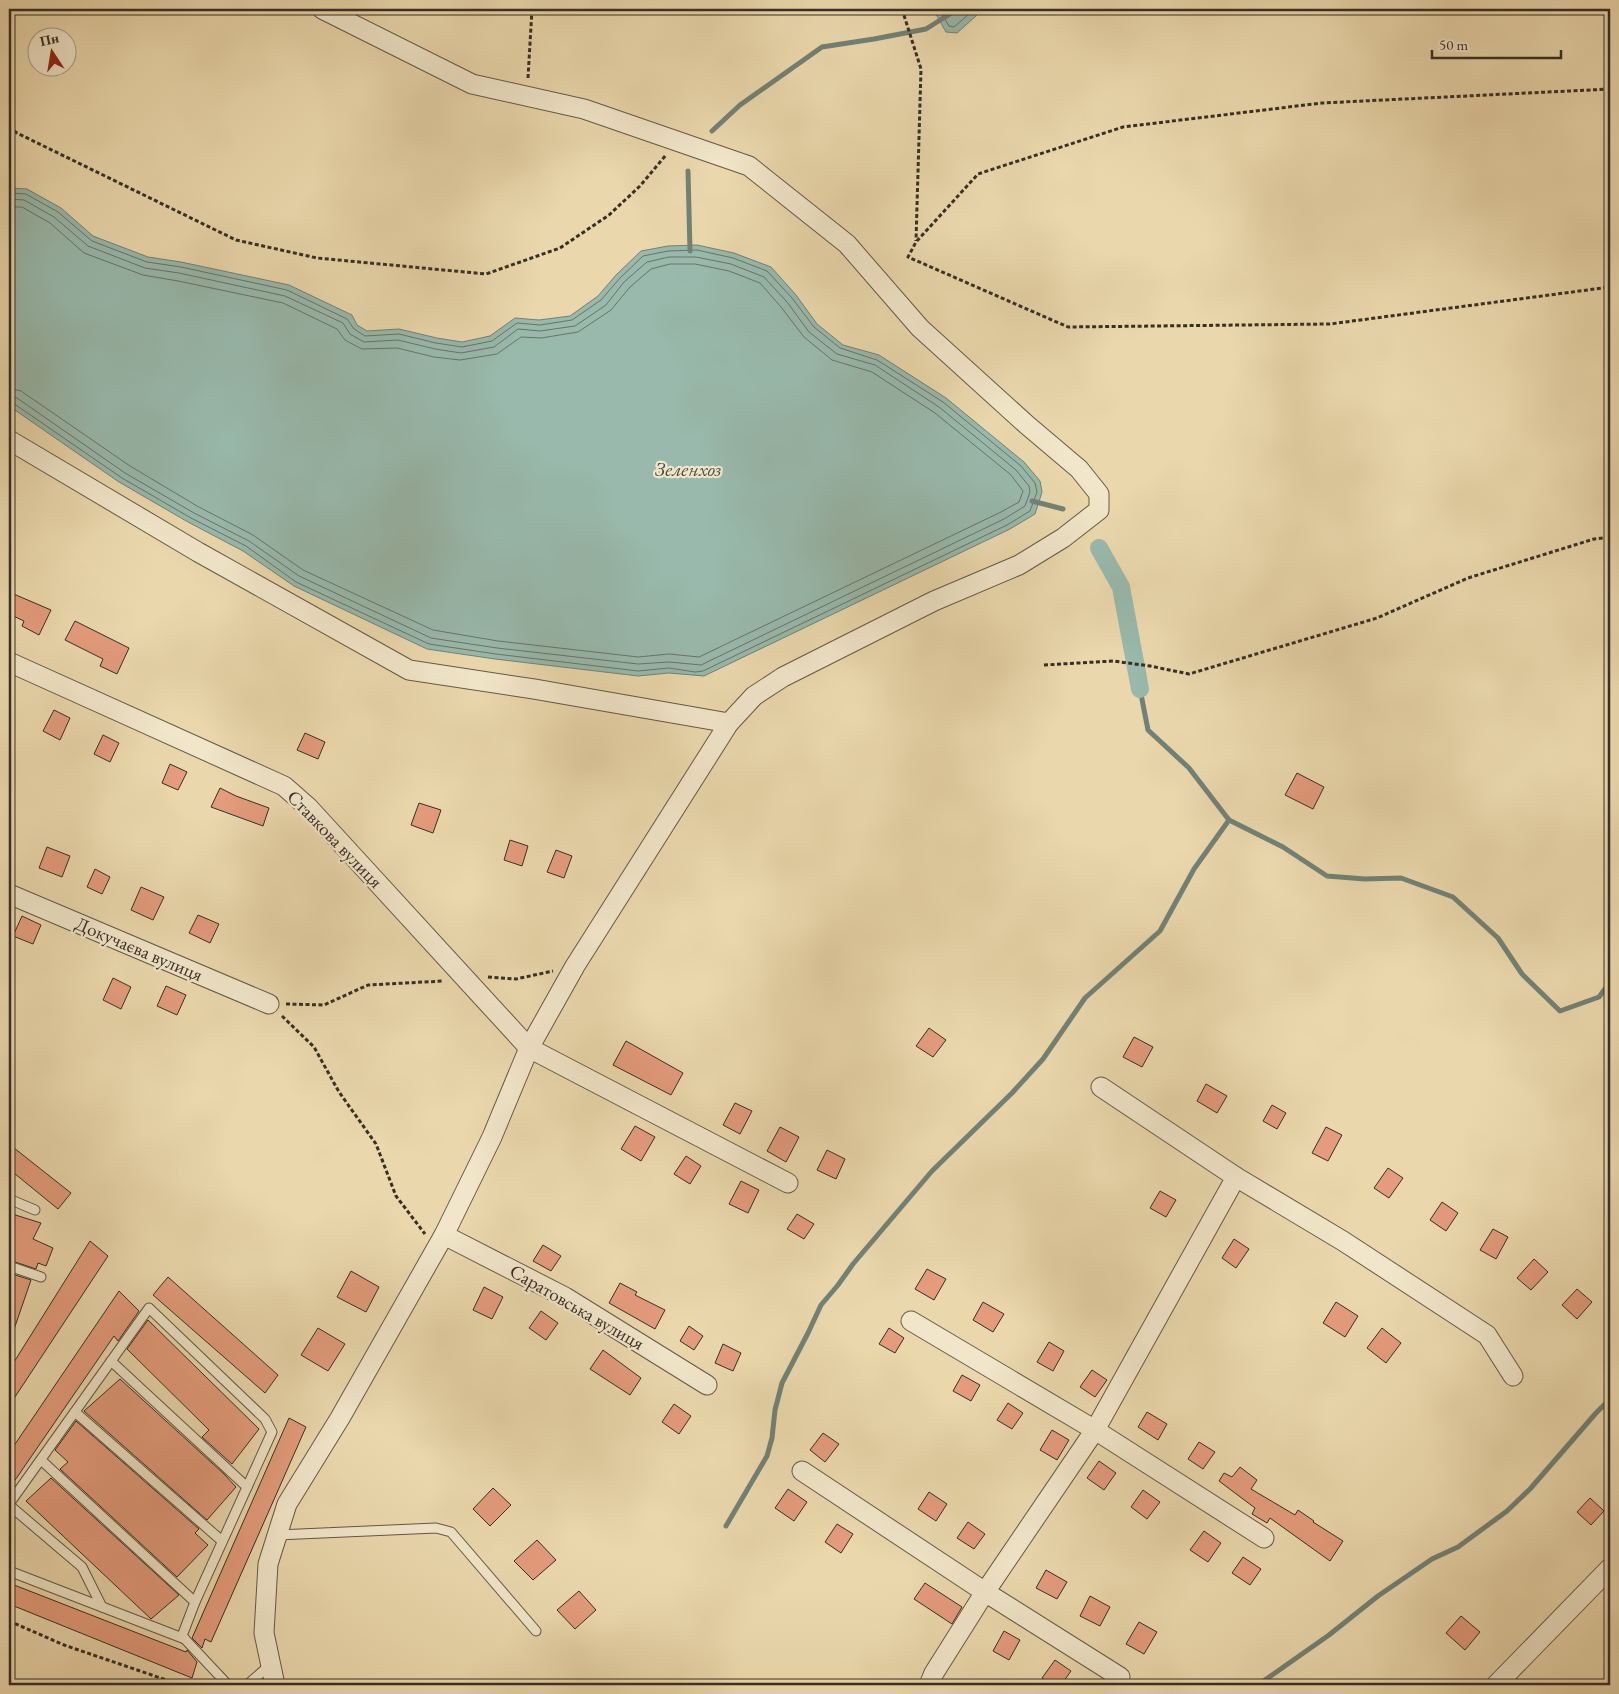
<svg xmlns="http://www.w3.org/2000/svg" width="1619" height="1694" viewBox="0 0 1619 1694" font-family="'EB Garamond',serif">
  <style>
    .water { fill: #98b9ac; stroke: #718276 }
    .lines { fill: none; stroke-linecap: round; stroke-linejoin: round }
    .shore { stroke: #687468; stroke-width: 1 }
    .stream { stroke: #718276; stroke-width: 5 }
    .canal { stroke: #98b9ac; stroke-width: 18 }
    .building { fill: #e49c7c; stroke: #372f25 }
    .lane-casing { stroke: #645947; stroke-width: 11 }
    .street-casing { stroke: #645947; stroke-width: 21 }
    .path { stroke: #372f25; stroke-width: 3; stroke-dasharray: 4 2.5; stroke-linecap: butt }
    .lane { stroke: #f1e6c9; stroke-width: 9 }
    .street { stroke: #f1e6c9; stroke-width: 19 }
    .labels { text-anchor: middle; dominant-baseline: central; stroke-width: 4.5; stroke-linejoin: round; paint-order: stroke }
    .street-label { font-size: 19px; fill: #372f25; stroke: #f1e6c9 }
    .water-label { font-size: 20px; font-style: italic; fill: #4a4b40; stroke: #f1e6c9 }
  </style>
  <rect width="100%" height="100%" fill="#ead8ac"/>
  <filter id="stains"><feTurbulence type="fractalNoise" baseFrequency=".004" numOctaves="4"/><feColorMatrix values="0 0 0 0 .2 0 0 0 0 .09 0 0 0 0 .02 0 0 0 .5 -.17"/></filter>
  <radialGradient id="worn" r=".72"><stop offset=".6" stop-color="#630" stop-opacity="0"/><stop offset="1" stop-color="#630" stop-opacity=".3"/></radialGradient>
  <g class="water">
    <polygon points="933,9 981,9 976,16 957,33 946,32"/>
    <polygon points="9,188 27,189 61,208 93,236 148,257 181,262 289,285 352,315 357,325 367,331 399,329 437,338 462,342 490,336 515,318 539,320 570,316 598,296 616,275 641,251 668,246 697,245 734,253 771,267 796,295 817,324 843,345 879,355 946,398 1024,462 1040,481 1042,492 1035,514 1010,529 704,676 669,673 638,676 495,659 427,649 294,586 243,551 188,522 119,482 9,406"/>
  </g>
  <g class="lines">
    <g class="shore">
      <polyline points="939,9 949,26 954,27 975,9"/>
      <polyline points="9,193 26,194 58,212 92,241 147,262 181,267 287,290 347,319 354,329 365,336 399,334 436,343 462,347 492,341 517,323 540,325 572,320 601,300 620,278 643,256 668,251 697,250 733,258 767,271 792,298 814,327 840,348 877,360 943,402 1021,466 1035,483 1037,492 1030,511 1007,525 703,671 695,672 669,668 638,671 496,654 429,644 296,582 246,546 191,518 122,478 13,403 9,402"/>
      <polyline points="9,199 24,200 54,217 88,246 145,268 179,273 285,296 343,323 350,334 364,342 398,340 435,349 461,353 494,347 518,329 540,331 575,326 606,305 624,282 647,262 669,257 696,257 731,264 764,277 787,302 809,332 837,354 875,365 939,407 1016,470 1029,486 1030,492 1025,506 1004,519 701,665 669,662 638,664 497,648 431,638 299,576 249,541 194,513 125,473 17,398 9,396"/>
      <polyline points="9,207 22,207 50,223 84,253 143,275 178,281 283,303 337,329 345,340 362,349 397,348 434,357 460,360 497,354 521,337 541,338 578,332 611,310 630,287 651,269 670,264 695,264 729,271 760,283 781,307 804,337 832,360 872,372 935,413 1011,475 1023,491 1019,502 1001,512 699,657 669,654 638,657 498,641 433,630 303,570 253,535 197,506 130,466 21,391 9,388"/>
    </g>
    <g class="stream">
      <polyline points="712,131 740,105 822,47 874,39 926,29 953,12 955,9"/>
      <polyline points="688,171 690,251"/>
      <polyline points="1032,501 1063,509"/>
      <polyline points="1140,689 1148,730 1189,768 1229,820 1283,847 1327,876 1365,879 1401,878 1453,897 1498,938 1522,974 1560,1011 1599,997 1610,982"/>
      <polyline points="726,1526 767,1456 772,1438 775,1410 782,1383 808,1333 821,1305 838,1285 853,1264 932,1171 1012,1093 1043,1059 1085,998 1160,931 1194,869 1229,820"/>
      <polyline points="1258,1685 1329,1635 1378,1596 1432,1559 1458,1547 1507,1511 1530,1489 1596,1413 1610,1399"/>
    </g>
    <polyline class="canal" points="1099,548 1121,587 1140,689"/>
  </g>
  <g class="building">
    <polygon points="9,592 51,610 39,635 22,626 24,621 9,614"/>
    <polygon points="75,621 129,648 117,674 100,666 103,659 65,640"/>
    <polygon points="54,710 70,718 60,740 43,731"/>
    <polygon points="305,733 325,742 318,759 297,750"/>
    <polygon points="103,735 119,743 110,762 94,754"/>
    <polygon points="170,764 187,772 178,790 162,783"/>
    <polygon points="1297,773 1324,787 1313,809 1285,795"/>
    <polygon points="220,788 236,796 269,808 263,826 211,807"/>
    <polygon points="419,803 441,810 433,833 411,825"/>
    <polygon points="510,840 528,846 522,866 504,860"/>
    <polygon points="47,847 70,856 62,877 39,868"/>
    <polygon points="556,850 572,856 564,878 547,872"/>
    <polygon points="95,869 110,877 102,894 87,887"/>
    <polygon points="141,887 164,897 153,920 131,910"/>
    <polygon points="198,915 219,924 210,943 189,933"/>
    <polygon points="22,916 41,925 33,944 13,936"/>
    <polygon points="113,978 131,987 121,1009 103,1000"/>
    <polygon points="166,986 186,995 177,1015 157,1006"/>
    <polygon points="929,1028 946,1040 933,1057 916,1046"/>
    <polygon points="1134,1037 1153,1047 1142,1067 1123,1057"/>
    <polygon points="626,1041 683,1073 671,1095 613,1065"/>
    <polygon points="1206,1084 1227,1096 1217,1113 1197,1101"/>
    <polygon points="735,1103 752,1111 740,1134 723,1125"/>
    <polygon points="1272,1105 1286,1113 1277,1129 1263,1121"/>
    <polygon points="635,1126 655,1137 641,1161 621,1149"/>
    <polygon points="780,1127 799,1137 786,1162 767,1151"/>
    <polygon points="1326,1127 1342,1135 1328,1161 1312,1153"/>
    <polygon points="9,1144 71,1193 58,1209 9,1169"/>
    <polygon points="827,1150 845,1159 836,1179 817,1170"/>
    <polygon points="686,1156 701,1166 690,1184 674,1174"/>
    <polygon points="1388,1168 1403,1178 1389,1198 1374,1188"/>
    <polygon points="741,1181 759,1190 748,1213 729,1204"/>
    <polygon points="1160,1191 1176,1200 1166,1217 1150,1208"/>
    <polygon points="1442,1202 1458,1213 1446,1231 1430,1220"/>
    <polygon points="9,1213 41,1223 33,1239 53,1248 46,1266 38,1263 36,1269 9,1260"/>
    <polygon points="797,1214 814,1224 804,1239 787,1229"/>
    <polygon points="1493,1229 1508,1237 1496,1259 1480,1250"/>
    <polygon points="1234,1239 1249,1249 1236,1268 1222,1258"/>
    <polygon points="90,1241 108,1256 9,1406 9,1370"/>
    <polygon points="543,1245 561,1256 551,1271 533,1261"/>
    <polygon points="1534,1259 1548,1272 1531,1290 1517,1278"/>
    <polygon points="927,1269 946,1279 934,1300 915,1289"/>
    <polygon points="351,1271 379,1287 366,1312 337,1297"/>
    <polygon points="9,1273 31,1280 11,1338 9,1338"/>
    <polygon points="168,1277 278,1375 265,1393 153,1295"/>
    <polygon points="620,1283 637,1292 635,1295 665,1310 655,1329 609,1303"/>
    <polygon points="484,1287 503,1297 492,1319 473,1310"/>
    <polygon points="1577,1289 1592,1302 1577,1319 1562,1305"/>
    <polygon points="119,1291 139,1311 118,1341 114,1336 9,1489 9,1453"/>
    <polygon points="983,1302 1004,1314 993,1332 973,1320"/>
    <polygon points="1336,1302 1358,1316 1345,1337 1323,1323"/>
    <polygon points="541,1311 558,1323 546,1340 529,1328"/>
    <polygon points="148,1320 259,1429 232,1464 202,1437 209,1430 127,1349"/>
    <polygon points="689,1326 703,1336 694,1350 680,1341"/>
    <polygon points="318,1328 345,1344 328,1371 301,1355"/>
    <polygon points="889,1328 904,1338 895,1353 879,1344"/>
    <polygon points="1382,1328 1401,1343 1386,1363 1367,1348"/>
    <polygon points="1049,1342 1064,1351 1053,1371 1037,1362"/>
    <polygon points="723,1344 741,1353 733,1371 715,1363"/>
    <polygon points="603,1350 641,1378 630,1395 590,1369"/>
    <polygon points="1092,1370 1107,1380 1095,1397 1080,1387"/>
    <polygon points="962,1375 980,1385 971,1401 953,1391"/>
    <polygon points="120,1379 224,1474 236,1487 207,1520 84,1411"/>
    <polygon points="1008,1403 1023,1413 1012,1429 997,1420"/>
    <polygon points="674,1404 691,1416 679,1434 662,1422"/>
    <polygon points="1147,1412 1167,1424 1158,1440 1138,1427"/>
    <polygon points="289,1418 306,1427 211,1642 205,1639 202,1648 192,1638"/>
    <polygon points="76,1421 199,1529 195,1533 208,1545 177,1577 60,1469 68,1462 55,1450"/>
    <polygon points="1052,1430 1069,1440 1057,1460 1040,1450"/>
    <polygon points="823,1433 839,1444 825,1462 810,1450"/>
    <polygon points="1199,1442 1215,1452 1203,1469 1188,1459"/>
    <polygon points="1099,1461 1116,1473 1104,1490 1087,1478"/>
    <polygon points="1240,1467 1257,1480 1251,1489 1295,1515 1298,1510 1314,1521 1313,1522 1343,1541 1330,1561 1270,1518 1267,1523 1252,1514 1255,1508 1219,1481 1224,1473 1232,1477"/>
    <polygon points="51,1478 179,1595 151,1619 26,1501"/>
    <polygon points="493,1488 511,1505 490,1526 473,1509"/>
    <polygon points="788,1489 807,1502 794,1521 775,1508"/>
    <polygon points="1143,1490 1160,1502 1147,1519 1131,1507"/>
    <polygon points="929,1492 947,1504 936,1521 918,1509"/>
    <polygon points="1590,1498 1604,1511 1591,1525 1577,1512"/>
    <polygon points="968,1522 985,1534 974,1549 957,1538"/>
    <polygon points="837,1524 853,1534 841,1553 825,1542"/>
    <polygon points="1204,1531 1221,1543 1208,1562 1190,1550"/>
    <polygon points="537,1540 556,1560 533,1580 514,1561"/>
    <polygon points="1243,1557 1261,1569 1250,1585 1232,1573"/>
    <polygon points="1046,1570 1067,1582 1057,1599 1036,1588"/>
    <polygon points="9,1583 186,1652 187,1650 197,1662 192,1678 9,1604"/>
    <polygon points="925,1583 962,1607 952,1624 914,1599"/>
    <polygon points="579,1591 596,1610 575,1629 557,1610"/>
    <polygon points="1090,1596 1110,1607 1100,1626 1080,1616"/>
    <polygon points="1461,1616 1480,1632 1465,1650 1446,1633"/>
    <polygon points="1139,1622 1157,1632 1144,1654 1126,1644"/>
    <polygon points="1004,1631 1020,1640 1009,1660 993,1651"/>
    <polygon points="1055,1660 1071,1671 1061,1685 1053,1685 1042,1678"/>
  </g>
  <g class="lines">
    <g class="lane-casing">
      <g id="lane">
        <polyline points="9,1199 35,1210"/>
        <polyline points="9,1266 41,1277"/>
        <polyline points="111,1361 247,1487"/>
        <polyline points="75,1412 222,1541"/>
        <polyline points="41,1460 195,1602"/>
        <polyline points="9,1504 149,1308 265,1419 272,1432 195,1602 182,1636 228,1685"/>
        <polyline points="9,1505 82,1567 102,1607"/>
        <polyline points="277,1535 436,1528 451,1532 536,1631"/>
        <polyline points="9,1571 185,1639"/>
        <polyline points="247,1685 270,1665"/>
      </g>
    </g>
    <g class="street-casing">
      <g id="street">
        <polyline points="9,440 198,552 409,670 534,689 729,723"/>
        <polyline points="9,662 284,786 309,808 529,1048 788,1183"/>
        <polyline points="9,894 269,1004"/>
        <polyline points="1101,1087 1236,1177 1343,1241 1487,1335 1513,1376"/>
        <polyline points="444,1235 565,1297 707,1385"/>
        <polyline points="911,1321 1095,1430 1264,1538"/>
        <polyline points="802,1471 985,1592 1120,1677"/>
        <polyline points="275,1685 264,1633 268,1564 287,1504 340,1418 444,1235 492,1137 529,1048 575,966 729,723 754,696 783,677 934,601 1019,565 1063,538 1099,510 1099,494 1079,469 1027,425 920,328 847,244 749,166 584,109 472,84 322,9"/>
        <polyline points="929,1685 934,1673 985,1592 1095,1430 1236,1177"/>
        <polyline points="1496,1685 1610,1568"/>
      </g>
    </g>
    <g class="path">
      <polyline points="902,9 921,69 916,241"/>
      <polyline points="528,78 532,9"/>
      <polyline points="1610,89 1322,103 1123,127 978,174 916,242 908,257 1068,327 1330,324 1610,287"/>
      <polyline points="9,127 17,133 236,240 317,258 486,274 560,248 609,215 640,186 666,155"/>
      <polyline points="1044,665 1113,661 1150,666 1189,674 1377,618 1468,578 1594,539 1610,537"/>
      <polyline points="488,977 516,979 553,971"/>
      <polyline points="286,1004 324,1005 368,985 443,981"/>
      <polyline points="282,1016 314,1047 339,1092 376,1144 396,1196 425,1234"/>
      <polyline points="9,1621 64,1645 181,1685"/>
    </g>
    <use href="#lane" class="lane"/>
    <use href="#street" class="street"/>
  </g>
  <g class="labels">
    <g class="street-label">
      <text transform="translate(335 839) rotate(46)">Ставкова вулиця</text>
      <text transform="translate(139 949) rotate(23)">Докучаєва вулиця</text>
      <text transform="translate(577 1307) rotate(30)">Саратовська вулиця</text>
    </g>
    <g class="water-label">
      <text x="688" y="469">Зеленхоз</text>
    </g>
  </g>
  <rect width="1619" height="1694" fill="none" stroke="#ead8ac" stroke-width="30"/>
  <rect x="10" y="10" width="1599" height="1674" fill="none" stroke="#372f25" stroke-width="2.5"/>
  <rect x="15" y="15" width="1589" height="1664" fill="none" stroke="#372f25"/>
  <g transform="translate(52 52) rotate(348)"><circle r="24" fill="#f1e6c9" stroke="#a79d87"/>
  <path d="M0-4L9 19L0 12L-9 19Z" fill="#8f2418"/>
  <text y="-8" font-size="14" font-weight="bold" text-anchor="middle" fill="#372f25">Пн</text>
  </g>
  <path d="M1432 50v8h129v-8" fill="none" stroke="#372f25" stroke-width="2.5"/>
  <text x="1439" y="50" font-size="15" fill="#372f25" stroke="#f1e6c9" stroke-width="4" paint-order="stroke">50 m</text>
  <rect width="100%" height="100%" filter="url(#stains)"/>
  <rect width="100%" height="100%" fill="url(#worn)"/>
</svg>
